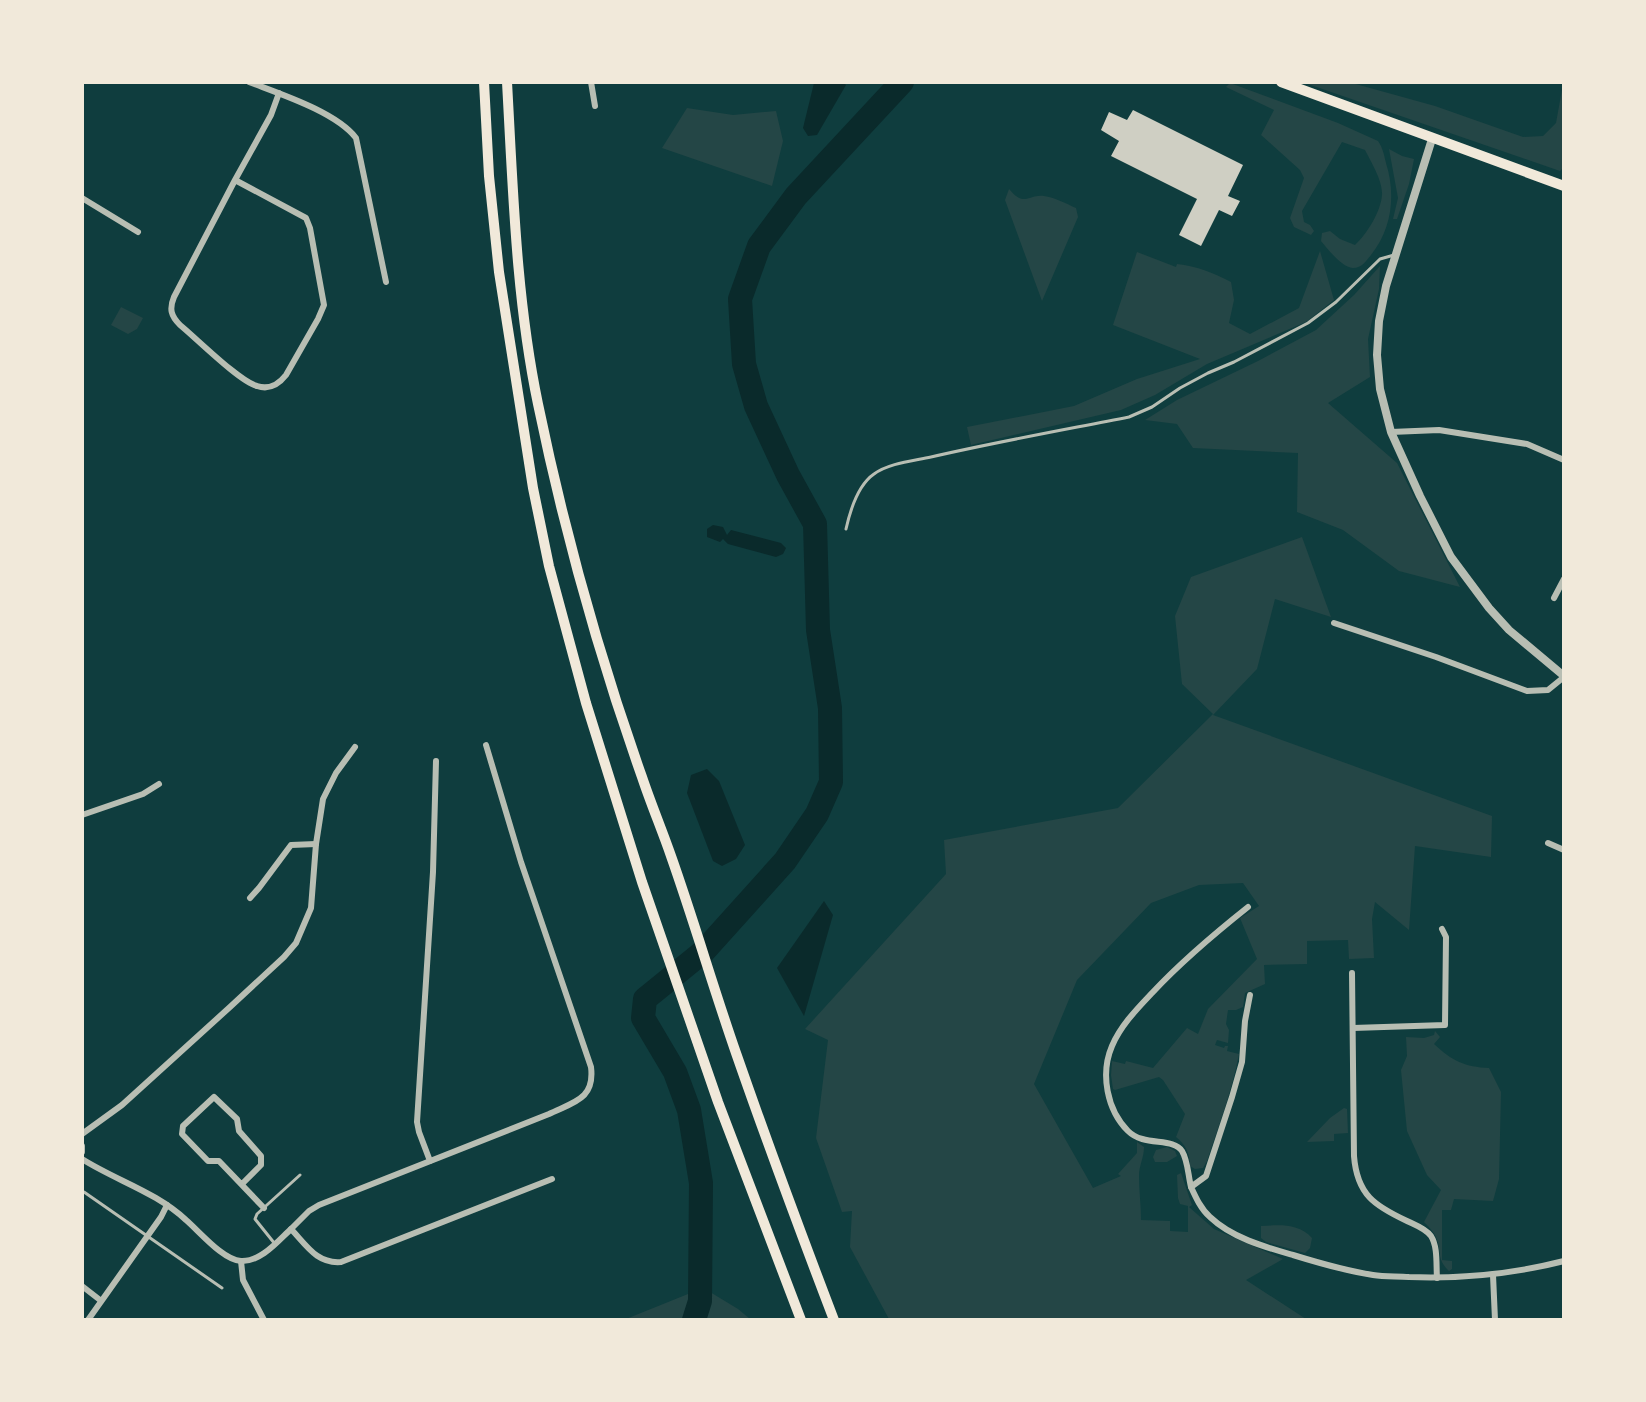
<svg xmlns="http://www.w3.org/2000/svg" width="1646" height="1402" viewBox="0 0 1646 1402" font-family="'Exo 2',sans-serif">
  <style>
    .green { fill: #244646 }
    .water { fill: #0a2a2b }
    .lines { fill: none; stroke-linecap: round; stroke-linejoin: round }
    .river { stroke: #0a2a2b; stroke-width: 24 }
    .building { fill: #cfcfc3 }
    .service { stroke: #b8beb3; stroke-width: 3 }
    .minor { stroke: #b8beb3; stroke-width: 6 }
    .tertiary { stroke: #b8beb3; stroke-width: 8 }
    .primary { stroke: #f1e9da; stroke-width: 10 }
    .trunk { stroke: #f1e9da; stroke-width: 10 }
  </style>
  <rect width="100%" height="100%" fill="#0f3d3e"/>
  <g class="green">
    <path d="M1230 83 1338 123 1378 141C1383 148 1384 155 1386 163 1396 195 1392 228 1371 255 1366 261 1362 268 1353 268 1341 267 1328 249 1321 241L1322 233 1330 231 1340 239 1355 245C1367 234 1381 211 1382 195 1383 181 1371 162 1365 150L1342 142 1302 211 1304 222 1310 225 1314 231 1311 235 1294 227 1290 218 1304 178 1300 170 1261 135 1274 110 1226 87Z"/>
    <polygon points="1305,83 1352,83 1435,106 1523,137 1543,136 1556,123 1563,84 1563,168 1560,171"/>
    <polygon points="687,108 733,115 776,111 783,141 772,186 662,148"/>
    <polygon points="1389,149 1402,156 1414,159 1409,184 1397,219 1393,219 1398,198"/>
    <path d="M1009 189C1025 208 1028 194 1044 196 1054 197 1067 204 1076 208L1078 217 1042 301 1005 200Z"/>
    <path d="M1320 251 1334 300 1306 322 1207 364 1155 395 1121 410 971 445 967 427 1074 406 1137 379 1200 359 1113 325 1137 252 1176 267 1177 264C1197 266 1214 273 1231 282L1234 300 1229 323 1250 334 1299 308Z"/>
    <polygon points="1380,266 1379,289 1368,339 1370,377 1328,403 1397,463 1460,587 1399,571 1343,530 1297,512 1298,453 1193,448 1177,424 1145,420 1177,400 1258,361 1316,330 1354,295"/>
    <polygon points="121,307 143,318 137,329 128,334 111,325"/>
    <path d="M1302 537 1331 617 1275 599 1257 669 1213 715 1492 816 1491 857 1415 846 1409 930 1375 902 1372 919 1374 958 1349 959 1348 940 1307 941V964L1264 965 1265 984 1245 993 1243 1007 1236 1010H1228L1226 1024 1229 1030 1228 1043 1217 1040 1215 1045 1224 1048 1225 1046H1228L1227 1051 1239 1054C1232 1091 1219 1125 1207 1161L1203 1168 1195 1169 1190 1166C1190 1154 1186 1145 1176 1137L1185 1114 1163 1080 1159 1077 1115 1090 1113 1089 1111 1075 1112 1061 1125 1064 1126 1061 1153 1068 1187 1028 1198 1034 1208 1009 1257 959 1240 918 1259 906 1243 883 1199 885 1151 903 1077 980 1034 1084 1093 1188 1121 1176 1118 1174 1137 1153V1142L1144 1147C1144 1158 1139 1165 1139 1176 1139 1190 1141 1206 1141 1220L1170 1221V1231L1188 1232V1206L1180 1204 1178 1198 1177 1175 1181 1173 1192 1205 1189 1207 1214 1229 1283 1259 1246 1280 1306 1319H889L850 1247 852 1211 842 1212 816 1138 828 1040 805 1029 946 874 944 840 1118 808 1213 714 1182 684 1175 616 1191 577Z"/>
    <path d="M1435 1031 1440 1037 1434 1044C1452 1061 1465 1067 1489 1068L1501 1092 1499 1179 1493 1201 1454 1199 1451 1210H1442V1260L1452 1261V1269L1449 1271C1438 1260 1441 1256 1438 1243 1436 1234 1430 1228 1424 1222L1441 1190 1427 1175 1407 1131 1401 1070 1407 1056 1406 1037 1424 1038 1434 1035Z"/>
    <polygon points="1344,1108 1347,1109 1348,1133 1334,1134 1334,1141 1307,1142 1330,1118"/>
    <polygon points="1167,1147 1175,1151 1177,1156 1167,1162 1155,1162 1153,1157 1156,1150"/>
    <path d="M1261 1226C1280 1225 1298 1223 1312 1238L1310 1248 1305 1253 1266 1242 1261 1238Z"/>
    <polygon points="710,1292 738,1309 750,1319 626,1319 688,1294"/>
  </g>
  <g class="water">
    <polygon points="814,83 844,83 846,85 817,135 808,136 803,128"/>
    <polygon points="713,525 723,527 727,535 731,530 781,543 786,548 783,554 776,557 728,544 723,539 720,542 707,537 707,529"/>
    <polygon points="707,769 719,781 745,845 736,859 722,866 713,861 687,793 691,775"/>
    <polygon points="824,901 833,915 804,1016 777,968"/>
  </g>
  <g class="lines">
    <polyline class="river" points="694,1320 700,1301 701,1183 689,1110 675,1072 643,1018 645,999 704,951 785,861 817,814 831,782 830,708 818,630 815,524 788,475 756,406 744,364 740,299 759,246 796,196 902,82"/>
  </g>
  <polygon class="building" points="1133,110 1243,165 1228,196 1240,201 1232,216 1219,210 1201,246 1179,235 1197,199 1111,156 1119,141 1101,130 1109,112 1127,120"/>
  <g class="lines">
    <g class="service">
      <path d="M846 529C850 511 858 485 874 474 889 463 913 461 931 457 996 442 1063 430 1129 417L1152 407 1180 388 1208 373 1234 362 1308 323 1336 302 1380 259 1394 255"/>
      <polyline points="84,1192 222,1288"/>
      <polyline points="275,1244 255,1219 257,1214 300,1175"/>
    </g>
    <g class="minor">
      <path d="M249 82C280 94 336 112 356 138L386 282"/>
      <polyline points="591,82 595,106"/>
      <path d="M235 180 306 218 310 228 324 305 318 319 286 375C279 384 269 390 257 386 240 382 196 338 180 325 171 316 169 309 174 297L235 180 271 115 279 93"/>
      <polyline points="82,198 138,232"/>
      <polyline points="1391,432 1439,430 1527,444 1564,460"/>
      <polyline points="1554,598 1564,579"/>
      <polyline points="1334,623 1436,657 1527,691 1548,690 1564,677"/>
      <polyline points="82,815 143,794 159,784"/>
      <polyline points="1548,843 1564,850"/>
      <polyline points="250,898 259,888 291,845 316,844"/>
      <path d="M1352 973 1354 1156C1357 1195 1375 1206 1407 1221 1415 1225 1425 1228 1431 1236 1438 1247 1436 1265 1437 1278"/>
      <path d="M1250 995 1245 1021 1242 1062 1232 1097 1206 1176 1191 1187C1196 1198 1201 1209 1210 1217 1232 1238 1265 1247 1293 1255 1319 1263 1346 1271 1373 1275 1385 1277 1397 1276 1409 1277 1462 1279 1513 1274 1564 1261"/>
      <polyline points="1353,1028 1445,1025 1446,937 1442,929"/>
      <polyline points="82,1134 122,1105 230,1007 284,957 296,943 311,908 316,844 323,799 336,773 355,747"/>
      <polyline points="82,1146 82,1152"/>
      <path d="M82 1159C117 1181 156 1192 186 1220 200 1232 223 1260 241 1261 261 1262 278 1241 291 1229 307 1246 317 1264 341 1262L552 1179"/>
      <polyline points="430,1161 419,1132 417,1122 433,872 436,761"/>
      <polyline points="242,1184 261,1165 261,1156 239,1131 237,1119 214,1097 183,1126 182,1134 208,1161 219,1161 264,1208"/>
      <path d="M1191 1187C1188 1175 1188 1161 1182 1151 1173 1137 1144 1147 1128 1131 1107 1110 1100 1074 1112 1046 1121 1025 1137 1009 1153 992 1182 961 1214 934 1248 907"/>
      <path d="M291 1229 309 1211 319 1205 549 1114C574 1102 595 1099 591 1067L521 862 486 745"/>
      <polyline points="241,1261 243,1280 264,1320"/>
      <polyline points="1493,1275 1495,1320"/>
      <polyline points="82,1286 100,1300"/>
      <polyline points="88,1320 161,1217 167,1205"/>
    </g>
    <polyline class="tertiary" points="1432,139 1386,286 1379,321 1377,355 1380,389 1391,432 1420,496 1451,557 1489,608 1509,630 1564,676"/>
    <polyline class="primary" points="1281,82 1564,186"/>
    <g class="trunk">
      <polyline points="484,82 489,176 499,272 533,488 549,566 586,703 642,882 718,1102 801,1320"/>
      <path d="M507 82C513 189 516 299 538 404 564 530 599 656 642 777 651 804 662 830 671 856 694 921 713 987 736 1053 767 1142 800 1231 834 1320"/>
    </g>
  </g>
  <rect width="1646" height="1402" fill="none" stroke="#f1e9da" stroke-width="168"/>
</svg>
